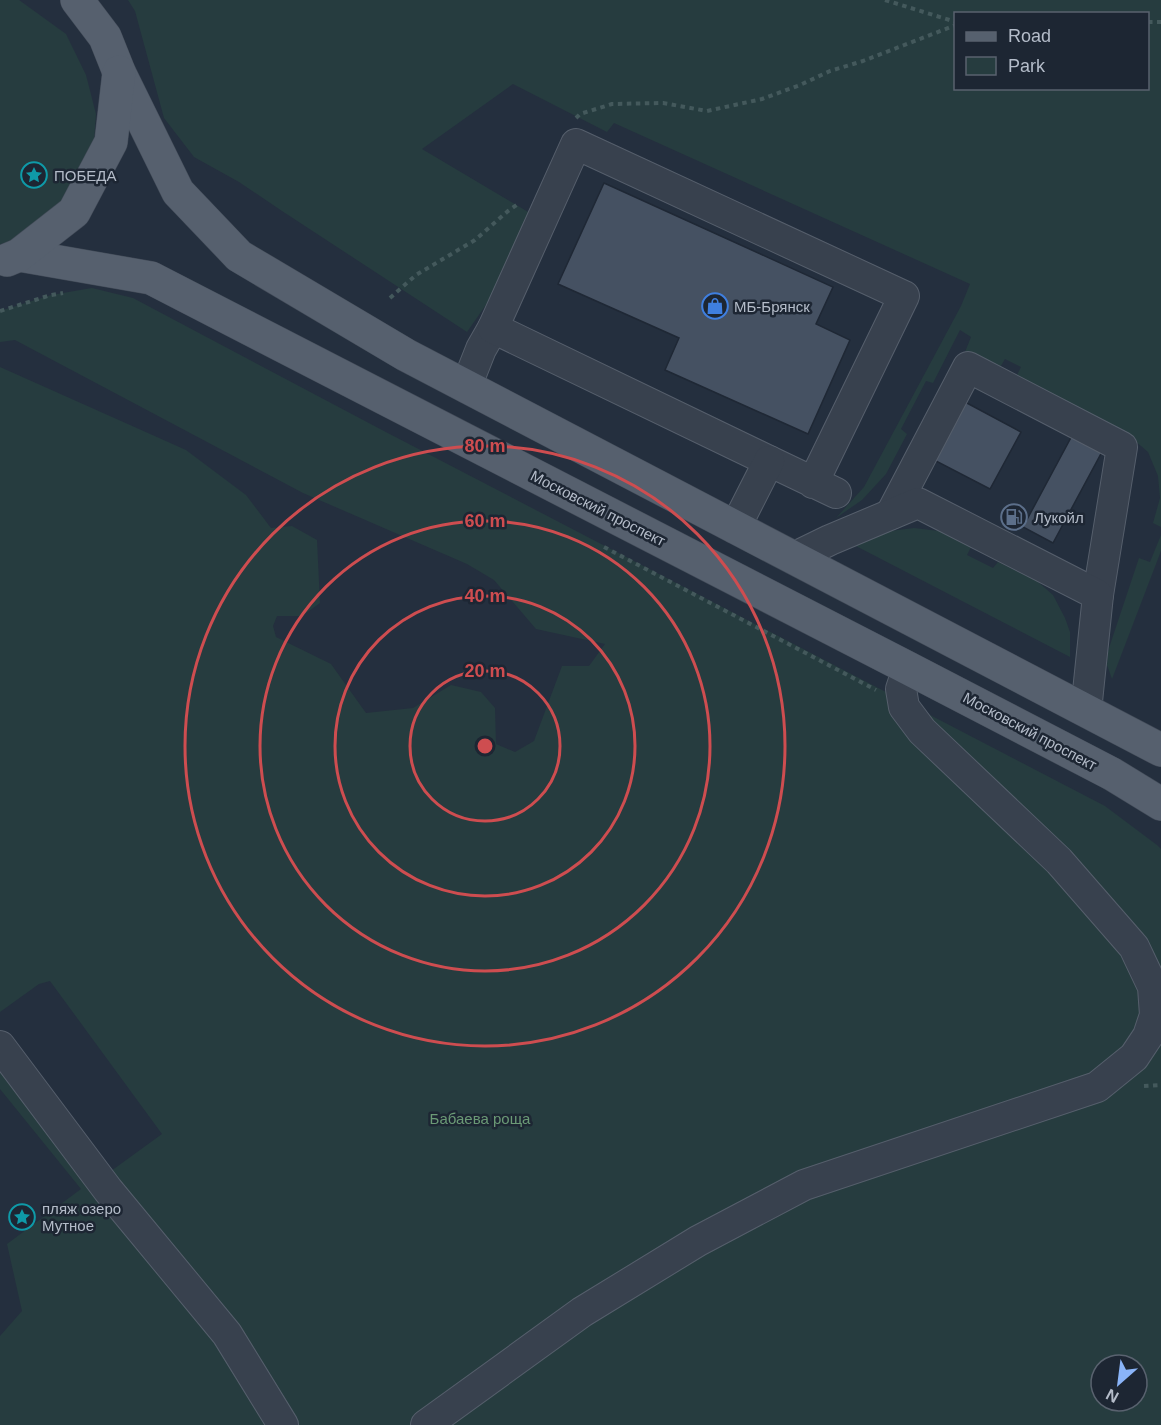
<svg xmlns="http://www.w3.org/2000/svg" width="1161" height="1425" viewBox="0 0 1161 1425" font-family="Helvetica,sans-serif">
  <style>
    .green { fill: #263c3f; fill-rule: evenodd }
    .building { fill: #455162; stroke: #1f2835; stroke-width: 1.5 }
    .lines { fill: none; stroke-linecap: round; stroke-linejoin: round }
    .minor-casing { stroke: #565f6c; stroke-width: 32 }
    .major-casing { stroke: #414a57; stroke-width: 34 }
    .path { stroke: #44595c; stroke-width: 4; stroke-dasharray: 4.5 4.5; stroke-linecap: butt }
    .minor { stroke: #38414e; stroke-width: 30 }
    .major { stroke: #56606e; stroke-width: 33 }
    .ring { fill: none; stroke: #ce4d50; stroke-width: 3 }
    .labels { text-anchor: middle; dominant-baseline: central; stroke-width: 5; stroke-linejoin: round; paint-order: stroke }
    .poi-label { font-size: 15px; fill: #b4bcc9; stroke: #1d2633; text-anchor: start }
    .street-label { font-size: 15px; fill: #b4bcc9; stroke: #1d2633 }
    .park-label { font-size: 15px; fill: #6b9a76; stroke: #1d2633 }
    .centre { fill: #ce4d50; stroke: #1d2633; stroke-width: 3 }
    .ring-label { font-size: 18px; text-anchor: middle; font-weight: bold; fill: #ce4d50; stroke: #1d2633; stroke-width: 5; stroke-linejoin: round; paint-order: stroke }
  </style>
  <rect width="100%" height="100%" fill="#242f3e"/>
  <g class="green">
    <polygon points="0,0 19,0 66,34 86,75 96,114 93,155 44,226 6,243 0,244"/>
    <path d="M128 0H1161V527L1153 523 1160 498 1158 476 1148 452 1127 434 1015 379 1021 367 1005 359 999 369 965 352 971 337 960 330 933 383 926 381 901 429 907 434 886 474 862 500 836 518 864 487 961 306 970 284 614 123 607 132 513 84 422 149 540 219 490 299 467 332 282 211 239 182 194 157 164 118 135 11ZM956 14H1148V88H956Z"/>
    <path d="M92 288 133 298 382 430 1105 806 1157 845 1161 849V1425H0V1336L22 1311 7 1244 81 1189 0 1089V1042L100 1179 162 1134 50 981 39 984 0 1012V367L186 450 246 495 271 528 292 526 317 540 320 603 302 616H277L273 626 276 637 331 664 366 713 413 708 451 685 481 692 495 708 496 744 515 752 534 741 562 666H589L605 644 536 629 494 580 467 564 303 493 15 340 0 342V311L51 295ZM1101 1365H1137V1401H1101Z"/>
    <polygon points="914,528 939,531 971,547 967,555 993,568 998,562 1037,581 1053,595 1065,618 1070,632 1070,657 854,545 890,531"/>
    <polygon points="1161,535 1161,551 1112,679 1107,665 1108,651 1139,558 1150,562"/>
  </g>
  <g class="building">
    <polygon points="604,183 833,287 816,324 850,340 808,434 665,370 679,338 558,284"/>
    <polygon points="965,402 1021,432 990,489 934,460"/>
    <polygon points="1074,432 1104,448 1053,543 1023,527"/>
  </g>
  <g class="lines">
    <g class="minor-casing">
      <g id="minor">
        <polyline points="466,387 481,349 493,328"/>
        <polyline points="813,483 904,296 576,144 493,328 769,461 836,493"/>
        <polyline points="891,514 968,367 1122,447 1098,595"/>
        <polyline points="735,528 769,461"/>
        <polyline points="793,558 830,540 918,503 1098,595 1086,711"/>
        <polyline points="0,1046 108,1190 227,1334 283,1425"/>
        <polyline points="426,1425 582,1312 698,1241 804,1185 1097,1087 1134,1057 1148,1036 1155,1015 1153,987 1134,947 1059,861 922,731 904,707 901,689 908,668"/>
      </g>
    </g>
    <g class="major-casing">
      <g id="major">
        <polyline points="77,0 105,37 119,72 178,192 239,256 406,355 1161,750"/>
        <polyline points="19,255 151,278 908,668 1112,774 1161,804"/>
        <polyline points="7,260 19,255 74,212 111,142 119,72"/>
      </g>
    </g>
    <g class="path">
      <polyline points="885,0 956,22"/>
      <polyline points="1148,22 1161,22"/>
      <polyline points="576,118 580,114 612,104 663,103 707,111 762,99 800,85 830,71 863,61 956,25"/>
      <polyline points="390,298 416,275 475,240 508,211 518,204"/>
      <polyline points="0,311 51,295 63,293"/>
      <polyline points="604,547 876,690"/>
      <polyline points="1144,1086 1161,1085"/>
    </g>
    <use href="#minor" class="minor"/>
    <use href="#major" class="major"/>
  </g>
  <g class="ring">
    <circle cx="485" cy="746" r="75"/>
    <circle cx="485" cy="746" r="150"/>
    <circle cx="485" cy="746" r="225"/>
    <circle cx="485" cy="746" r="300"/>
  </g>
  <defs>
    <g id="sight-ring" transform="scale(1.35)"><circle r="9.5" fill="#1d2633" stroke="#0f9aa8" stroke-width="1.5"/><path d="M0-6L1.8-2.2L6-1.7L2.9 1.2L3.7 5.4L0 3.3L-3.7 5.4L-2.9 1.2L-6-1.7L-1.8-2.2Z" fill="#0f9aa8"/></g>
    <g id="shop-ring" transform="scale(1.35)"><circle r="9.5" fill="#1d2633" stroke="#3f7fe0" stroke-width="1.5"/><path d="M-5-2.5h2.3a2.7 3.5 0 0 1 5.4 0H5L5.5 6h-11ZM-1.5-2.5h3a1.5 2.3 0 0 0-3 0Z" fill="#3f7fe0"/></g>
    <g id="fuel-ring" transform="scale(1.35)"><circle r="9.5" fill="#1d2633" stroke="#5c6f8a" stroke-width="1.5"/><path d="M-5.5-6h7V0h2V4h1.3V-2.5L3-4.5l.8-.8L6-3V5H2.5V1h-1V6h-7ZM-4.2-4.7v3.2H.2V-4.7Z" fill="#5c6f8a"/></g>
  </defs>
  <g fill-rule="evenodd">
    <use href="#sight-ring" x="34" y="175"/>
    <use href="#shop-ring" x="715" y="306"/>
    <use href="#fuel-ring" x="1014" y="517"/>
    <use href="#sight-ring" x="22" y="1217"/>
  </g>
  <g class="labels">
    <g class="poi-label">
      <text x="54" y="175">ПОБЕДА</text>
      <text x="734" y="306">МБ-Брянск</text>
      <text x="1034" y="517">Лукойл</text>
      <text x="42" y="1208">пляж озеро<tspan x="42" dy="17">Мутное</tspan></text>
    </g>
    <g class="street-label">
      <text transform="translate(598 508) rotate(27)">Московский проспект</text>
      <text transform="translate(1030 731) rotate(28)">Московский проспект</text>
    </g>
    <g class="park-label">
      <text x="480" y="1118">Бабаева роща</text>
    </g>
  </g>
  <circle cx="485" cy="746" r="9" class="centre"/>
  <g class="ring-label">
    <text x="485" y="452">80 m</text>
    <text x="485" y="527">60 m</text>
    <text x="485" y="602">40 m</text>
    <text x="485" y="677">20 m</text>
  </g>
  <rect x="954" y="12" width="195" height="78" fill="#1d2633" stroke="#59626f" stroke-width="1.5"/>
  <rect x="966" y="32" width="30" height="9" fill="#56606e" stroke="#59626f" stroke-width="1.5"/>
  <text x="1008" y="42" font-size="18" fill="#b4bcc9">Road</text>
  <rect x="966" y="57" width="30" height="18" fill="#263c3f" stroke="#59626f" stroke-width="1.5"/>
  <text x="1008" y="72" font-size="18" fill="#b4bcc9">Park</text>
  <g transform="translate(1119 1383) rotate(208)"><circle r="28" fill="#1d2633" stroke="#59626f" stroke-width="1.5"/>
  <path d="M0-4.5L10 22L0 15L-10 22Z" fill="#8ab4f8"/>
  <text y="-9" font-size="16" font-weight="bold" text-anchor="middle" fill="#b4bcc9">N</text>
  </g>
</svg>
